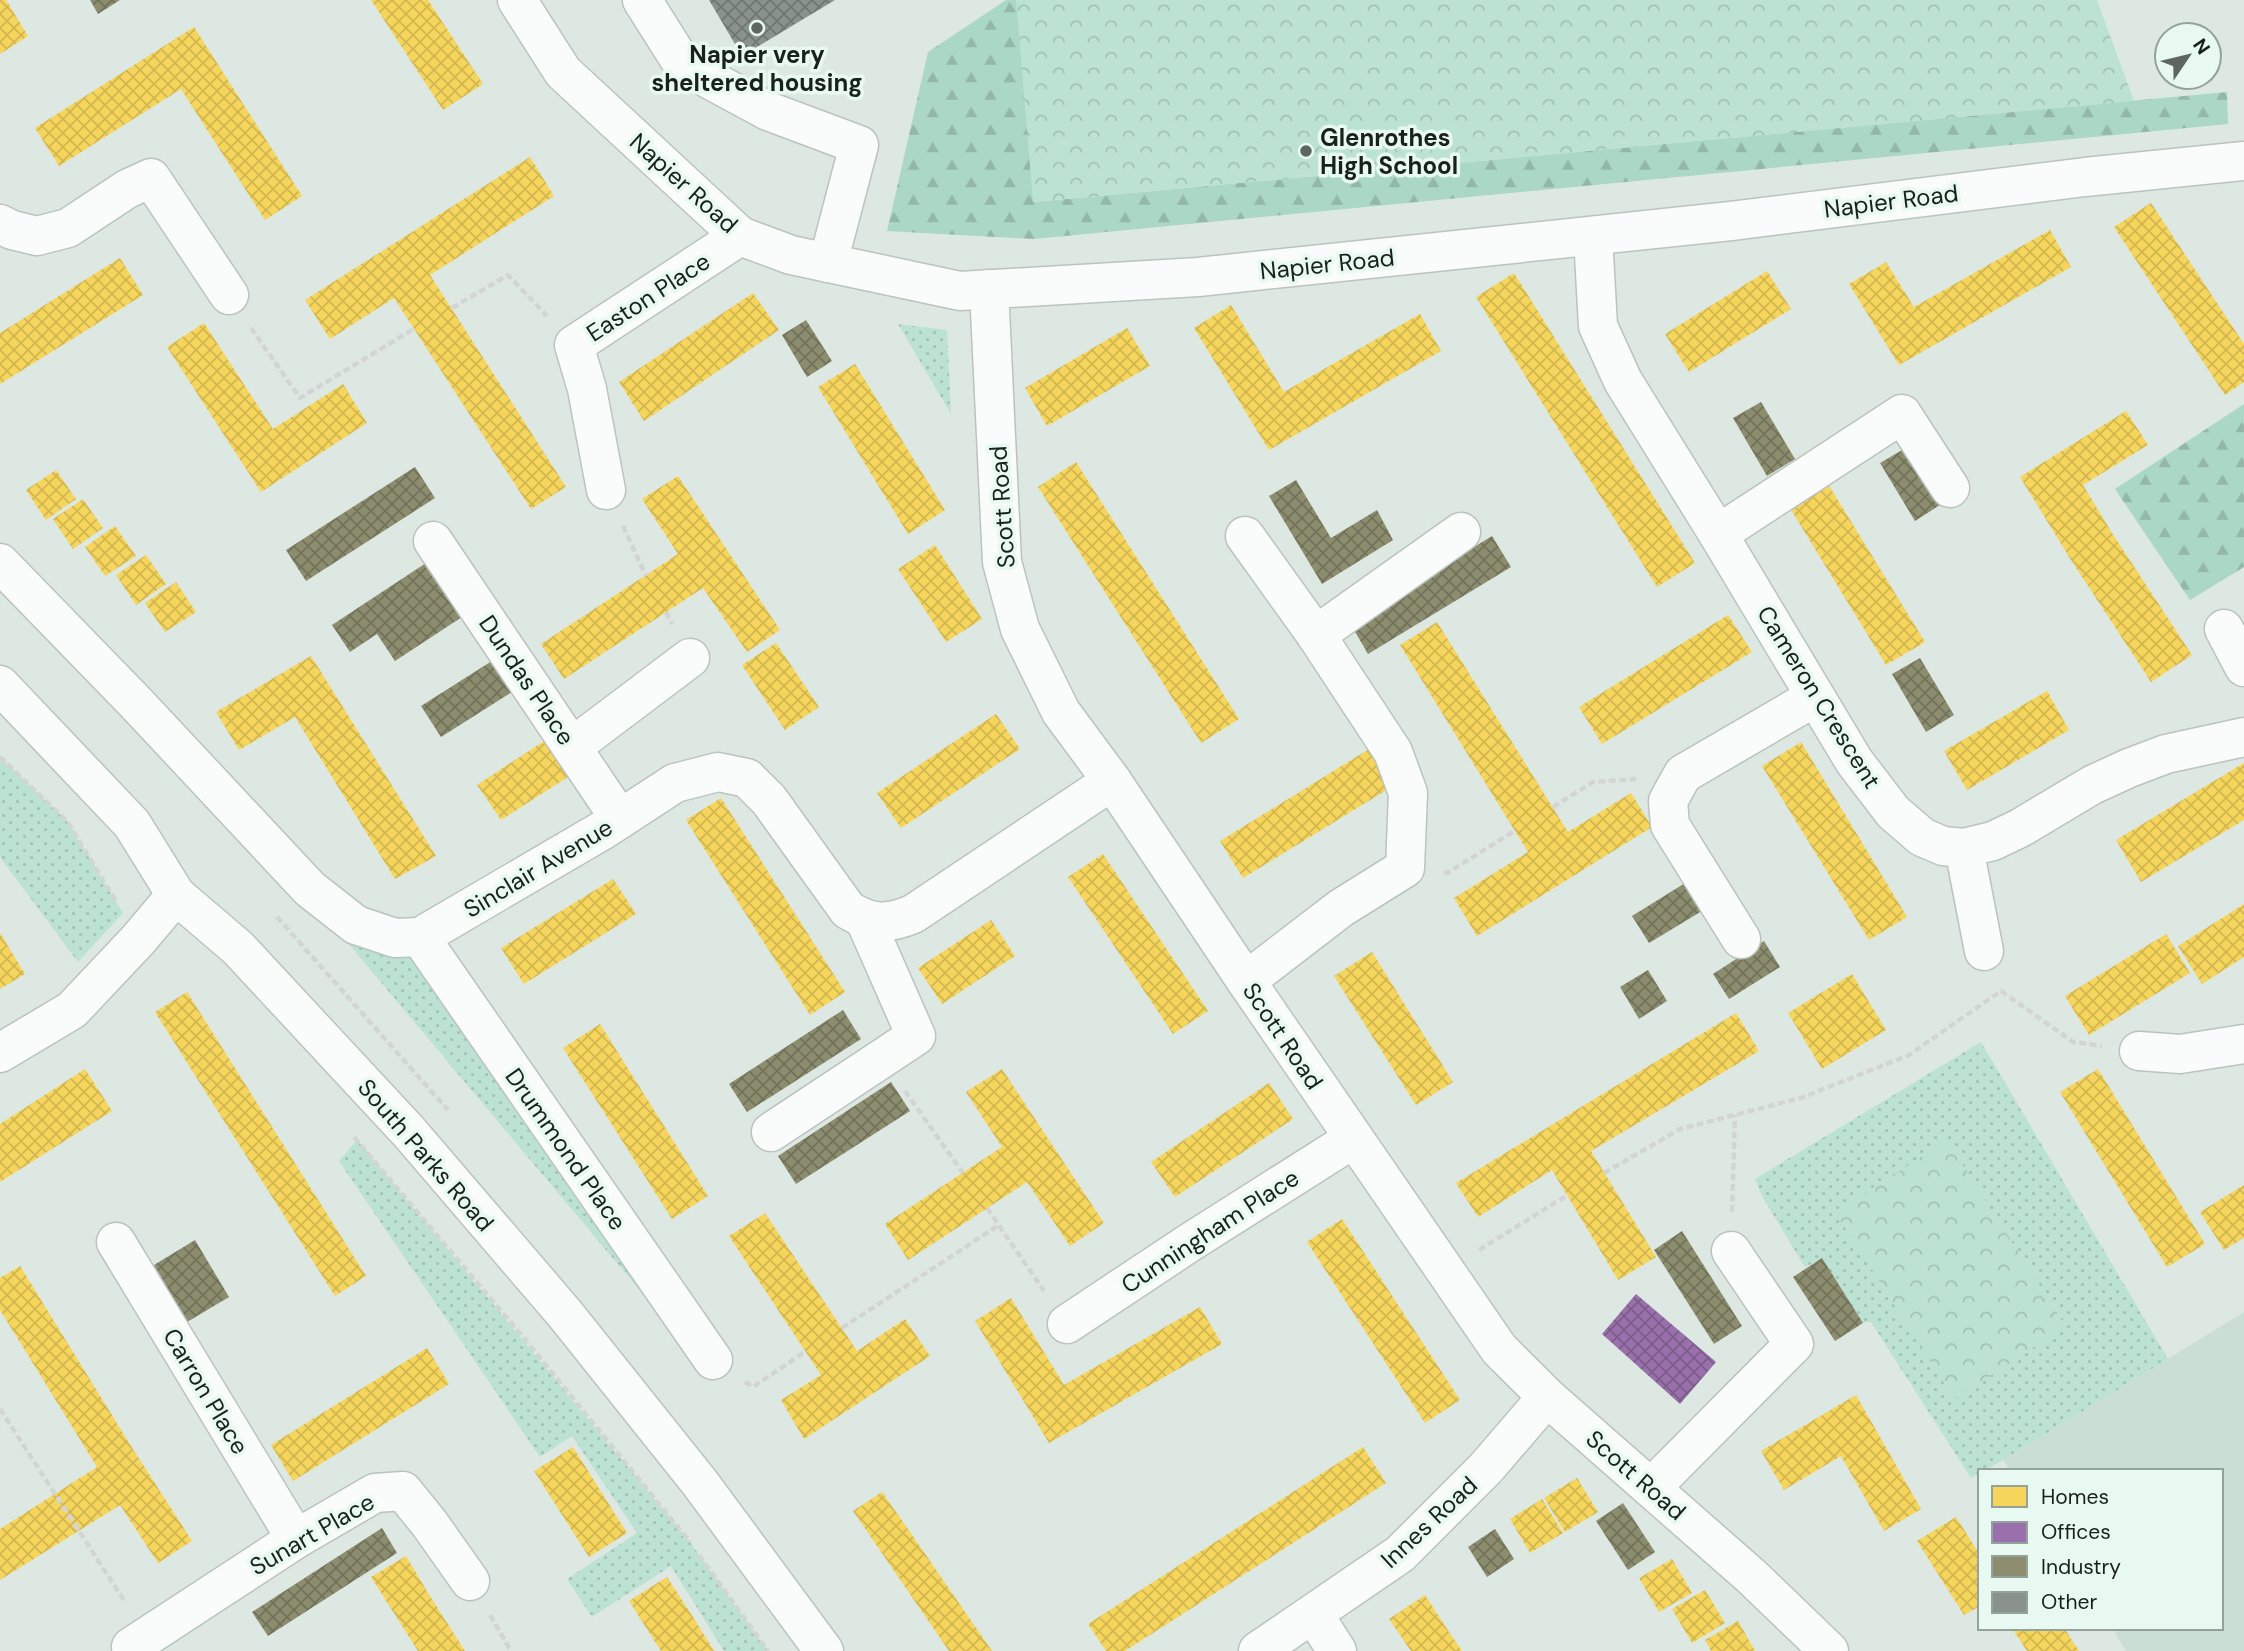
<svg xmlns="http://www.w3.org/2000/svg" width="2244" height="1651" viewBox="0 0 2244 1651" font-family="'DM Sans',sans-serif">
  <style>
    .built { fill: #cbded6 }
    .grass { fill: url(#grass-dots) }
    .forest { fill: url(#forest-firs) }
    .park { fill: url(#park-crowns) }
    .homes { fill: url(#homes-cross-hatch) }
    .offices { fill: url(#offices-cross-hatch) }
    .industry { fill: url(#industry-cross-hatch) }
    .building { fill: url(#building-cross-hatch) }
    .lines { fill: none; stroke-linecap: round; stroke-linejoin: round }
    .minor-casing { stroke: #bbc3bf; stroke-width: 41 }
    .path { stroke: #d3d5d5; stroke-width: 4.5; stroke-dasharray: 7 3.5; stroke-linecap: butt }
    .minor { stroke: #fafcfb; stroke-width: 38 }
    .poi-dot { fill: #5e6662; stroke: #e7f9f1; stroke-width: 2.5 }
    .labels { text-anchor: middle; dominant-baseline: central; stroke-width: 7; stroke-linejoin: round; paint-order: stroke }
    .poi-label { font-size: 24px; font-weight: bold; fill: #19201d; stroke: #e7f9f1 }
    .street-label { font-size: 24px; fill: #19201d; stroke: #e7f9f1 }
  </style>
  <defs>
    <pattern id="grass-dots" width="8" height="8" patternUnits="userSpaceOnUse" patternTransform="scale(1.75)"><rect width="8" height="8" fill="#bce2d3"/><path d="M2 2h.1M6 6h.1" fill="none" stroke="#a1c2b5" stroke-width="1.8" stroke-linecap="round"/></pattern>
    <pattern id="forest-firs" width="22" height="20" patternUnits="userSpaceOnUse" patternTransform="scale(1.75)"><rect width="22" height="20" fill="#abd7c6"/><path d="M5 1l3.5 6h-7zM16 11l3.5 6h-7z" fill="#93b8aa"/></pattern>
    <pattern id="park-crowns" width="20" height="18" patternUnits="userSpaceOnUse" patternTransform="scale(1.75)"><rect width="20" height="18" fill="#bce2d3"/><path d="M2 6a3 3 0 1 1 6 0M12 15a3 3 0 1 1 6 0" fill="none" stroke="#a1c2b5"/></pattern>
    <pattern id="homes-cross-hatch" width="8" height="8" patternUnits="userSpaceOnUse" patternTransform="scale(1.75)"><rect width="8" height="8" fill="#f6d55c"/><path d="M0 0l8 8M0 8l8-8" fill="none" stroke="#d2b750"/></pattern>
    <pattern id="offices-cross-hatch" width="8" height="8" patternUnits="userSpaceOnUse" patternTransform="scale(1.75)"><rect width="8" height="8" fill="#9970ab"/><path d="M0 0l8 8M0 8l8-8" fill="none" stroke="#7c5c8b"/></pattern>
    <pattern id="industry-cross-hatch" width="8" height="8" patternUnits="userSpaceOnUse" patternTransform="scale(1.75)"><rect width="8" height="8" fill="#8c8c6e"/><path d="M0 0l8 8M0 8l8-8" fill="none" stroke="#72725a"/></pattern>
    <pattern id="building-cross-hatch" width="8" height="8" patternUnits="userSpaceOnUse" patternTransform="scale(1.75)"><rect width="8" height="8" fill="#8a928e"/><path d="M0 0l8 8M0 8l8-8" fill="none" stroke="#707773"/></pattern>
  </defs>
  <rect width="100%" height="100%" fill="#dee8e3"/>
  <polygon class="built" points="2244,1312 2244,1651 2126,1651 2112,1628 2221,1628 2221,1471 2010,1471 2003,1460"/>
  <g class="grass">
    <polygon points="898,324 947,330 951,414"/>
    <polygon points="0,757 67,821 123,913 78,962 0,857"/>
    <polygon points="342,936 417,958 659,1313"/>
    <polygon points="1981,1042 2168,1359 2003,1460 1984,1471 1980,1471 1980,1473 1971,1478 1871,1322 1863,1323 1822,1259 1805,1267 1763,1198 1755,1179"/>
    <polygon points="357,1140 690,1542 768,1651 724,1651 671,1566 592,1617 567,1579 637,1533 572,1436 540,1457 339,1161"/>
  </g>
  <g class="forest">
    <polygon points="1006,0 1017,0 1034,202 2227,92 2228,124 1034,239 887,231 928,52"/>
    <polygon points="2244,404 2244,567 2190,600 2115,489"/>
  </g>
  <g class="park">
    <polygon points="1016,0 2097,0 2134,101 1033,202"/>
    <polygon points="1947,1140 2066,1327 1954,1399 1835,1212"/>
  </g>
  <g class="homes">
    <polygon points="0,0 6,0 28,36 0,54"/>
    <polygon points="371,0 428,0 483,84 443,110"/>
    <polygon points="194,27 302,196 265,220 181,89 59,166 35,128"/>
    <polygon points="530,157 554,196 430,275 566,487 531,509 394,298 330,339 305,300"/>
    <polygon points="2151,203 2244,344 2244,382 2225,395 2114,227"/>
    <polygon points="2050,230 2071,267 1899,365 1849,284 1886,262 1914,307"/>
    <polygon points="120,258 143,295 0,384 0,333"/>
    <polygon points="1767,271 1791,309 1689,372 1665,334"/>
    <polygon points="1514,273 1695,563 1657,587 1476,297"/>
    <polygon points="753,293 779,330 644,421 619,382"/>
    <polygon points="1231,305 1284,392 1420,314 1441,351 1269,450 1194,328"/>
    <polygon points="204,323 273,429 343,384 367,423 261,492 167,347"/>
    <polygon points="1127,328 1150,366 1047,426 1025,388"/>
    <polygon points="855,364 945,510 908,534 818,387"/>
    <polygon points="2126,411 2148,445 2083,485 2112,533 2192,655 2151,682 2071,560 2020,477"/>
    <polygon points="1076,462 1239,719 1201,743 1038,487"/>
    <polygon points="56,470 76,499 46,520 26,490"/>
    <polygon points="678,476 780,630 747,652 703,588 564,679 541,644 678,554 642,499"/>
    <polygon points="1828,484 1925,642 1886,665 1790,508"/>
    <polygon points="83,499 103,528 73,549 53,519"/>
    <polygon points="115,526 136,556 105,576 85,547"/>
    <polygon points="935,545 982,619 946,642 898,569"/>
    <polygon points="146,555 166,584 136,605 116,575"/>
    <polygon points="176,582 196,612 165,632 145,603"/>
    <polygon points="1728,615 1752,652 1602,744 1579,707"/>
    <polygon points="1437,622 1568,832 1631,793 1652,827 1477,936 1454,898 1528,852 1400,645"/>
    <polygon points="776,643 819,707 785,730 742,665"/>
    <polygon points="311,656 436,856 395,879 295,717 239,750 216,712"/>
    <polygon points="2047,691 2069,730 1967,790 1944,751"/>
    <polygon points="996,714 1020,749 901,828 877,793"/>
    <polygon points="550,737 574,773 501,820 477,785"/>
    <polygon points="1801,742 1907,917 1869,940 1762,766"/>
    <polygon points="1369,749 1393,786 1243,878 1220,841"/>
    <polygon points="2244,763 2244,820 2141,882 2116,840"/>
    <polygon points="721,798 845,992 810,1015 686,820"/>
    <polygon points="1103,854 1208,1011 1173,1034 1068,877"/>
    <polygon points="613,879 636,914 524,984 501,948"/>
    <polygon points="2244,904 2244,957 2202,984 2178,946"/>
    <polygon points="991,920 1015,956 942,1004 918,968"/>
    <polygon points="0,933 25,974 0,989"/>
    <polygon points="2166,934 2190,973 2089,1035 2065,996"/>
    <polygon points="1372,952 1453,1082 1416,1105 1334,976"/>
    <polygon points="1852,974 1886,1030 1822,1069 1788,1013"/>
    <polygon points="187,992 366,1276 335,1296 155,1012"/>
    <polygon points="1736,1013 1759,1051 1591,1151 1656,1257 1618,1280 1552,1170 1478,1217 1456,1183"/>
    <polygon points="600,1024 708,1196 672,1219 563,1048"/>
    <polygon points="85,1069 112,1111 0,1182 0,1124"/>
    <polygon points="1002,1069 1104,1223 1070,1246 1027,1182 908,1260 885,1224 1002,1147 966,1092"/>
    <polygon points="2098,1069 2205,1244 2167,1267 2060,1092"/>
    <polygon points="1269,1083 1293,1119 1175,1197 1151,1162"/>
    <polygon points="2244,1185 2244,1238 2224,1250 2200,1212"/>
    <polygon points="765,1213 857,1351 905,1319 930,1356 804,1439 781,1400 821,1375 729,1236"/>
    <polygon points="1342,1219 1460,1400 1425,1423 1307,1242"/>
    <polygon points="20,1266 131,1446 192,1541 158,1563 120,1505 0,1580 0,1529 97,1467 0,1310 0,1278"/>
    <polygon points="1011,1298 1064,1385 1200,1307 1222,1344 1049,1443 975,1321"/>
    <polygon points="427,1348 449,1384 293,1481 271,1445"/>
    <polygon points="1856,1395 1921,1509 1884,1531 1841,1456 1784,1490 1761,1451"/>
    <polygon points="573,1447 627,1533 589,1557 534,1471"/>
    <polygon points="1363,1447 1386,1483 1125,1651 1106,1651 1088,1624"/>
    <polygon points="1577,1478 1598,1512 1565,1532 1544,1498"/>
    <polygon points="882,1492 910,1532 992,1651 949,1651 853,1511"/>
    <polygon points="1542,1499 1563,1533 1530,1553 1510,1519"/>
    <polygon points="1956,1517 1980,1555 1980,1606 1964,1615 1917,1541"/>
    <polygon points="406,1556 428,1593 465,1651 418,1651 371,1577"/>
    <polygon points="1672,1559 1692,1593 1659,1612 1639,1578"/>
    <polygon points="667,1577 693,1617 714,1651 661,1651 629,1601"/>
    <polygon points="1705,1590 1725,1623 1692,1643 1672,1609"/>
    <polygon points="1425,1595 1451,1635 1462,1651 1411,1651 1389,1619"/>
    <polygon points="1738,1621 1755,1651 1711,1651 1705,1640"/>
    <polygon points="2012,1628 2064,1628 2079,1651 2027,1651"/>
  </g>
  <polygon class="offices" points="1636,1294 1716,1362 1680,1404 1602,1334"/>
  <g class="industry">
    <polygon points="90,0 120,0 98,14"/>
    <polygon points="806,320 832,361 807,377 782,335"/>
    <polygon points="1761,402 1795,459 1767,476 1733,418"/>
    <polygon points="1909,446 1943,503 1915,521 1880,463"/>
    <polygon points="415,467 435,498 306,581 286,550"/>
    <polygon points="1296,480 1331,538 1377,510 1393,540 1322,584 1269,496"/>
    <polygon points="1492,536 1511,567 1368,654 1350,623"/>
    <polygon points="429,561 465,615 395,661 377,634 350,652 332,625"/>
    <polygon points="1920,658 1954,715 1926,732 1892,674"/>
    <polygon points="495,659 515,690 441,737 421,706"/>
    <polygon points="1690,880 1707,908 1649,943 1632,916"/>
    <polygon points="1764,941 1780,967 1729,999 1713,974"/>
    <polygon points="1648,970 1667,1001 1639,1019 1620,987"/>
    <polygon points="843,1010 861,1039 747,1112 729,1084"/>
    <polygon points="891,1082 910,1111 796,1184 778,1156"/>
    <polygon points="1682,1231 1742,1326 1714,1344 1654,1250"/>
    <polygon points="195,1240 229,1297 187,1322 154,1265"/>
    <polygon points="1822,1258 1863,1323 1835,1341 1793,1277"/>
    <polygon points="1623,1503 1655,1552 1628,1570 1596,1521"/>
    <polygon points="382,1528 397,1553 268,1636 252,1612"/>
    <polygon points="1495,1529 1514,1559 1487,1577 1468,1547"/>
  </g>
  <polygon class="building" points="709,0 835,0 742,56"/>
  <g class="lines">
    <g class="minor-casing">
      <g id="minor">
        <polyline points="517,0 563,72 740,236 791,255 960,291 1198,277 1731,221 2085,177 2244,161"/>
        <polyline points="642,0 683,65 768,111 859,145 828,263"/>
        <polyline points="0,224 12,230 37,236 68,228 127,189 151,178 229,295"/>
        <polyline points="1593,236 1598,326 1623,381 1718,534 1854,761 1893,812 1922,837 1943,846 1964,848 1993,841 2020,828 2092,785 2129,768 2166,754 2244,737"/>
        <polyline points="989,289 1002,562 1020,629 1061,712 1112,781 1246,981 1499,1349 1547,1397 1751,1576 1829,1651"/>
        <polyline points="606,490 587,389 574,345 740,236"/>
        <polyline points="1718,534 1902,414 1950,488"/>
        <polyline points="1245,536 1316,635 1393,752 1408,793 1405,868 1341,908 1246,981"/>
        <polyline points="433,541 620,819"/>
        <path d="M0 563 137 704 310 889 356 925 395 938 420 937 603 830 675 783 718 772 747 778 769 800 848 910C871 924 887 925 913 914L1112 781"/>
        <polyline points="2224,629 2244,667"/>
        <polyline points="1316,635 1461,532"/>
        <polyline points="0,685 132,824 176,895 238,948 409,1132 565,1314 700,1483 824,1651"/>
        <polyline points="572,747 690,658"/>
        <polyline points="1964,848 1984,951"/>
        <polyline points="420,937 713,1360"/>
        <polyline points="1741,939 1670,825 1668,801 1683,774 1815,697"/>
        <polyline points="2139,1051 2180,1054 2244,1044"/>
        <polyline points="0,1053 72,1010 138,940 176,895"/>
        <polyline points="771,1132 916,1036 865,920"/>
        <polyline points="116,1242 296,1539"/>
        <polyline points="1067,1324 1189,1243 1353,1139"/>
        <polyline points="1651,1488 1794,1344 1731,1251"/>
        <polyline points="1314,1615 1337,1651"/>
        <polyline points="131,1647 296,1539 375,1493 403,1491 429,1523 470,1581"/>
        <polyline points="1258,1651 1400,1554 1486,1468 1547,1397"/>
      </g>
    </g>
    <g class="path">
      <polyline points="452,308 508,275 547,316"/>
      <polyline points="251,328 300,398 415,328"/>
      <polyline points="623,526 646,576"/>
      <polyline points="666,612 672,624"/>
      <polyline points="0,757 67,821 117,903"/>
      <polyline points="1553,807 1593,782 1636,779"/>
      <polyline points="1444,872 1447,873 1513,832"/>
      <polyline points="277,917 448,1110"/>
      <polyline points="905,1091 963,1173"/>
      <polyline points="354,1137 523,1337 690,1542"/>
      <polyline points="1604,1173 1680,1129 1801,1098 1909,1055 2001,991 2073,1042 2102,1046"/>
      <polyline points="987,1208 1044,1291"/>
      <polyline points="1732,1212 1735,1115"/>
      <polyline points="1479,1250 1566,1196"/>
      <polyline points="842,1328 999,1225"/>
      <polyline points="745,1382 753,1387 806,1351"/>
      <polyline points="0,1409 125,1602"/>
      <polyline points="699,1555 768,1651"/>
      <polyline points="490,1615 511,1651"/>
    </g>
    <use href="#minor" class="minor"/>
  </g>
  <g class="poi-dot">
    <circle cx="757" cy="28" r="7"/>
    <circle cx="1306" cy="151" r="7"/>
  </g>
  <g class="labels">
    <g class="poi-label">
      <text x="757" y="54">Napier very<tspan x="757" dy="28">sheltered housing</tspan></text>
      <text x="1320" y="137" text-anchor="start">Glenrothes<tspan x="1320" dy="28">High School</tspan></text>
    </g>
    <g class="street-label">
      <text transform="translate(684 183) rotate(42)">Napier Road</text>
      <text transform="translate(1891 201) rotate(-7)">Napier Road</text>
      <text transform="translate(1327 264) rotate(-6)">Napier Road</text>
      <text transform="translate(648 297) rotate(-33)">Easton Place</text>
      <text transform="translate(1002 507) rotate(-94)">Scott Road</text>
      <text transform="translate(527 680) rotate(56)">Dundas Place</text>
      <text transform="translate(1819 697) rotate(58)">Cameron Crescent</text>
      <text transform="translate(538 868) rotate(-31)">Sinclair Avenue</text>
      <text transform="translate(1283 1036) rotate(56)">Scott Road</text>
      <text transform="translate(566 1149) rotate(55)">Drummond Place</text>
      <text transform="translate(426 1155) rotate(49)">South Parks Road</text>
      <text transform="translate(1210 1231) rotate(-33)">Cunningham Place</text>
      <text transform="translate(206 1391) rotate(59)">Carron Place</text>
      <text transform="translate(1636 1475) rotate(41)">Scott Road</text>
      <text transform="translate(1429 1522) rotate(-43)">Innes Road</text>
      <text transform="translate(312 1534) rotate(-30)">Sunart Place</text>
    </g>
  </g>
  <rect x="1978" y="1469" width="245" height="161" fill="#e7f9f1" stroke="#95a29c" stroke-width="2"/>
  <rect x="1992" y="1486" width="35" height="21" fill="#f6d55c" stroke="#95a29c" stroke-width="2"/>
  <text x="2041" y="1504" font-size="21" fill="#19201d">Homes</text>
  <rect x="1992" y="1522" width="35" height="21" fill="#9970ab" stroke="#95a29c" stroke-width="2"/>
  <text x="2041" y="1539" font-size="21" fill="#19201d">Offices</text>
  <rect x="1992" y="1556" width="35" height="21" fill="#8c8c6e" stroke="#95a29c" stroke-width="2"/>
  <text x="2041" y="1574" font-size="21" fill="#19201d">Industry</text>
  <rect x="1992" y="1592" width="35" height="21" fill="#8a928e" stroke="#95a29c" stroke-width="2"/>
  <text x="2041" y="1609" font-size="21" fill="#19201d">Other</text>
  <g transform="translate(2188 56) rotate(55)"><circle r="33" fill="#e7f9f1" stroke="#95a29c" stroke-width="2"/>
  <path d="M0-5L12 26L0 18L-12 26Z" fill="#5e6662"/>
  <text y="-10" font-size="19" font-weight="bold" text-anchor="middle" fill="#19201d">N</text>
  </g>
</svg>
